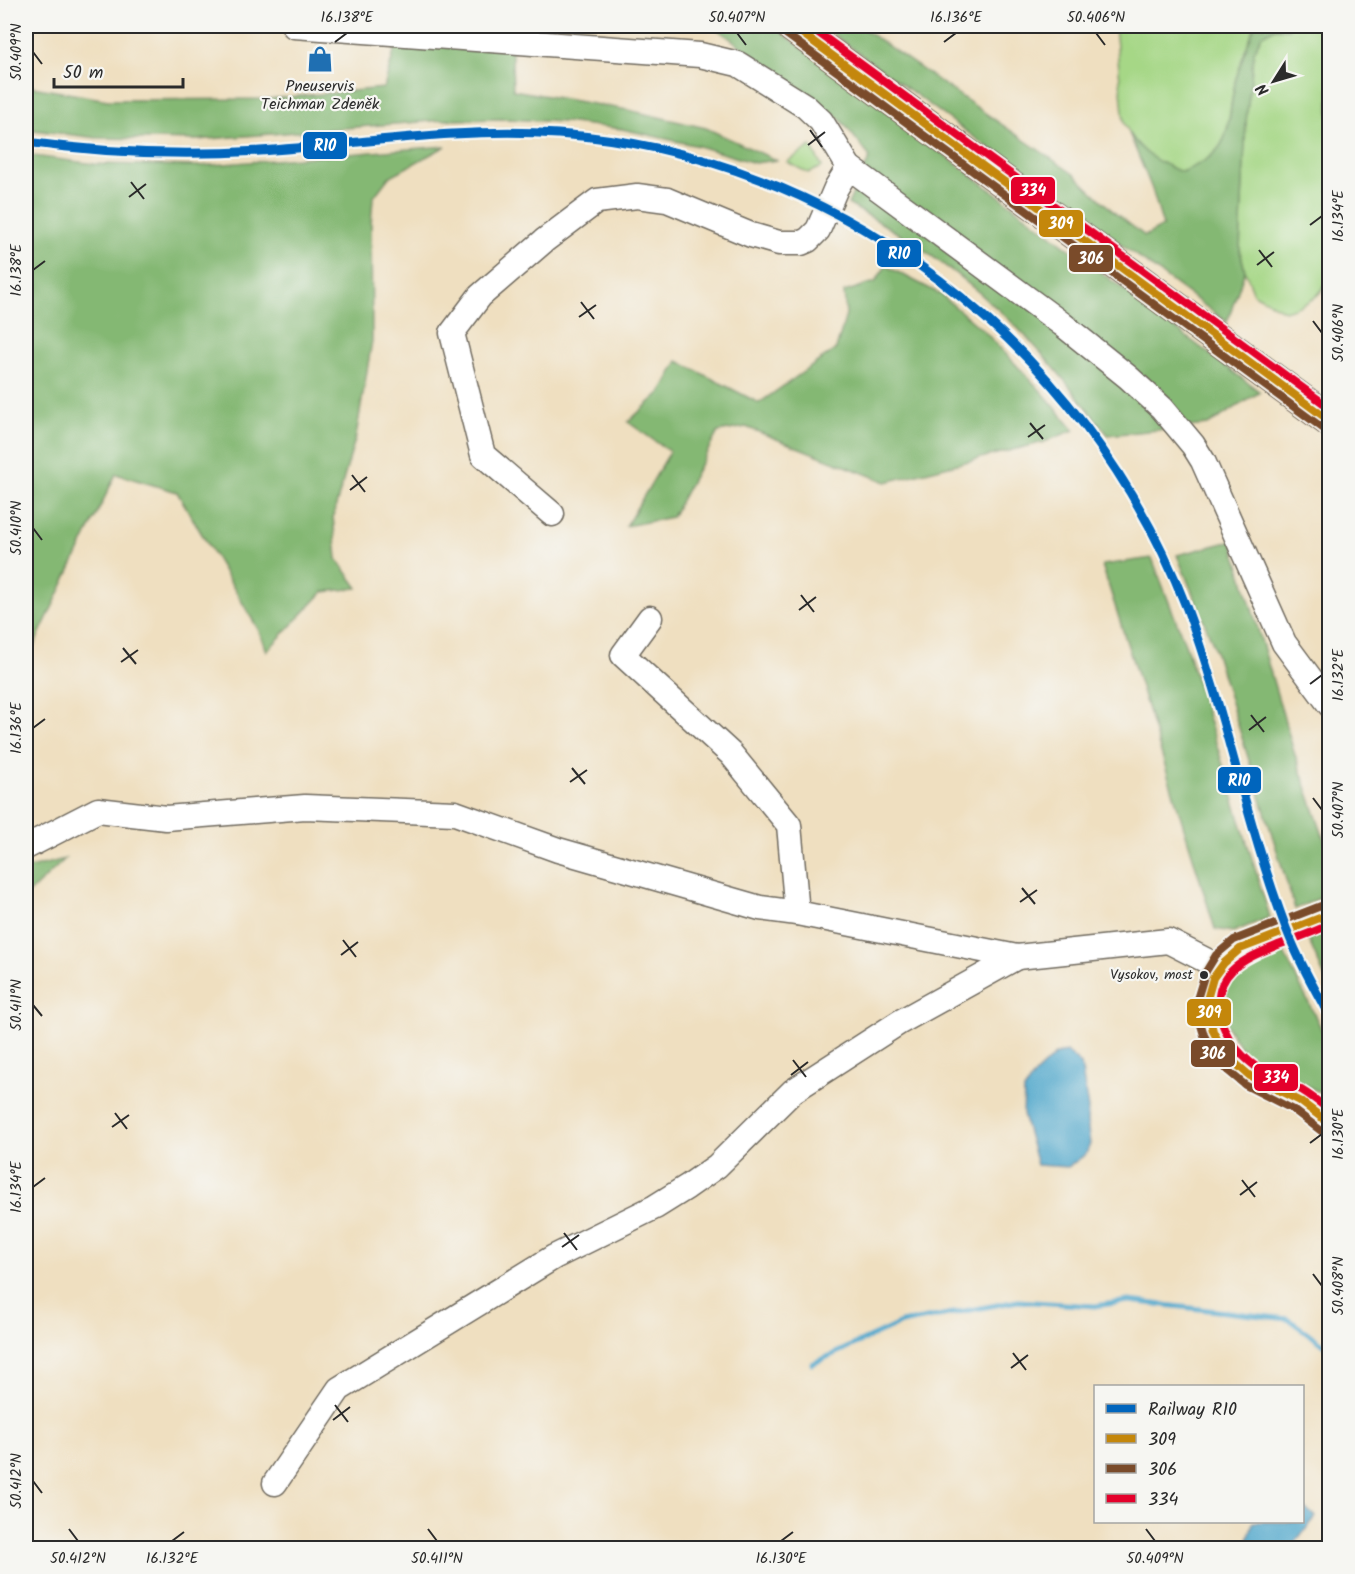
<svg xmlns="http://www.w3.org/2000/svg" width="1355" height="1574" viewBox="0 0 1355 1574" font-family="Kalam,sans-serif">
  <style>
    .green { fill: #a6d786; stroke: #688158; stroke-width: 1.5 }
    .forest { fill: #84b873; stroke: #58724f; stroke-width: 1.5 }
    .water { fill: #4da6cb; stroke: #3c687b; stroke-width: 1.5 }
    .lines { fill: none; stroke-linecap: round; stroke-linejoin: round }
    .stream { stroke: #4da6cb; stroke-width: 5 }
    .minor-casing { stroke: #706a5f; stroke-width: 27 }
    .major-casing { stroke: #706a5f; stroke-width: 34 }
    .minor { stroke: #fff; stroke-width: 24 }
    .major { stroke: #f9bc8a; stroke-width: 32 }
    .bus-1-casing { stroke: #f6f6f2; stroke-width: 12 }
    .bus-2-casing { stroke: #f6f6f2; stroke-width: 12 }
    .bus-3-casing { stroke: #f6f6f2; stroke-width: 12 }
    .bus-1 { stroke: #c4870b; stroke-width: 8 }
    .bus-2 { stroke: #7a4b2a; stroke-width: 8 }
    .bus-3 { stroke: #e4002b; stroke-width: 8 }
    .rail-1-casing { stroke: #f6f6f2; stroke-width: 14 }
    .rail-1 { stroke: #0065bd; stroke-width: 9 }
    .ticks { fill: none; stroke: #2b2b2b; stroke-width: 2 }
    .bus-dot { fill: #2b2b2b; stroke: #f6f6f2; stroke-width: 2 }
    .labels { text-anchor: middle; dominant-baseline: central; stroke-width: 4.5; stroke-linejoin: round; paint-order: stroke }
    .bus-label { font-size: 14px; fill: #2b2b2b; stroke: #f6f6f2; text-anchor: end }
    .poi-label { font-size: 16px; fill: #2b2b2b; stroke: #f6f6f2 }
    .line-badge { stroke: #f6f6f2; stroke-width: 2 }
    .badge-label { font-size: 16px; text-anchor: middle; font-weight: bold; fill: #fff }
    .neatline { fill: none; stroke: #2b2b2b; stroke-width: 2 }
    .ticks-label { font-size: 15px; text-anchor: middle; fill: #2b2b2b }
  </style>
  <rect width="100%" height="100%" fill="#f6f6f2"/>
  <filter id="ink" filterUnits="userSpaceOnUse"><feTurbulence type="fractalNoise" baseFrequency=".0167" numOctaves="2"/><feDisplacementMap in="SourceGraphic" scale="12" xChannelSelector="R" yChannelSelector="G"/><feConvolveMatrix kernelMatrix="1 2 1 2 8 2 1 2 1" color-interpolation-filters="sRGB"/></filter>
  <filter id="wash" filterUnits="userSpaceOnUse"><feTurbulence type="fractalNoise" baseFrequency=".008" numOctaves="4" result="noise"/><feDisplacementMap in="SourceGraphic" scale="24" xChannelSelector="R" yChannelSelector="G"/><feGaussianBlur stdDeviation="1.35" result="paint"/><feColorMatrix in="noise" values="0 0 0 0 0 0 0 0 0 0 0 0 0 0 0 0 0 1.4 0 .05"/><feComposite in="paint" operator="in"/></filter>
  <g filter="url(#wash)">
    <rect width="100%" height="100%" fill="#efdfc0"/>
    <g class="green">
      <path d="M1115 26H1255C1248 43 1241 61 1236 79 1224 127 1237 152 1181 172 1151 159 1139 153 1124 123Z"/>
      <path d="M1290 26H1329V275C1324 297 1305 305 1285 311L1254 294 1245 271 1240 251 1241 223 1246 121 1254 51 1262 35 1275 28 1288 29Z"/>
      <polygon points="811,146 822,167 808,173 787,162"/>
    </g>
    <g class="forest">
      <polygon points="401,26 511,29 513,90 628,110 706,128 776,160 755,163 698,146 622,129 564,122 506,119 444,120 197,140 97,138 26,129 26,86 108,100 267,99 384,88"/>
      <path d="M713 26H773L1260 392 1208 425 1108 435C1075 393 1042 350 1002 313 956 270 903 234 848 204L870 157 841 120Z"/>
      <path d="M822 26H859L1075 175 1115 213 1145 236 1163 226 1152 189 1129 133C1144 155 1158 162 1181 172 1237 152 1225 126 1236 79 1241 61 1248 43 1255 26H1290L1288 29 1275 28 1262 35 1254 51 1246 121 1241 223 1240 251 1245 271 1227 322Z"/>
      <polygon points="446,146 389,177 373,198 371,224 372,341 356,436 333,516 337,559 358,588 323,592 267,651 258,629 177,492 116,474 26,662 26,155 95,164 199,166"/>
      <polygon points="886,266 940,294 985,332 1043,393 1074,430 1044,442 886,482 746,427 718,432 672,517 626,526 670,452 628,422 661,392 678,361 759,403 836,349 846,315 844,292 875,282"/>
      <polygon points="1232,541 1294,752 1329,853 1329,894 1295,909 1212,641 1177,555"/>
      <polygon points="1152,558 1187,649 1270,917 1233,932 1215,929 1141,687 1102,565"/>
      <polygon points="65,859 26,896 26,869"/>
      <polygon points="1329,931 1330,931 1329,987 1308,939"/>
      <polygon points="1282,949 1329,1044 1329,1098 1303,1083 1243,1052 1220,1015 1226,985 1244,964"/>
    </g>
    <g class="water">
      <polygon points="1067,1052 1081,1064 1088,1109 1087,1121 1090,1144 1086,1154 1068,1167 1037,1165 1023,1115 1024,1090 1036,1073 1056,1054"/>
      <polygon points="1303,1507 1316,1517 1290,1548 1246,1548 1253,1522 1302,1522"/>
    </g>
    <g class="lines">
      <polyline class="stream" points="812,1364 901,1323 1018,1301 1095,1306 1129,1301 1288,1319 1330,1349"/>
    </g>
  </g>
  <g filter="url(#ink)">
    <g class="lines">
      <g class="minor-casing">
        <g id="minor">
          <polyline points="294,26 700,55 738,64 805,106 821,121 849,167 1062,324 1128,377 1162,408 1178,427 1193,445 1203,461 1284,643 1330,705"/>
          <polyline points="552,514 483,455 452,333 480,296 545,240 597,201 637,196 667,200 751,235 779,243 801,243 808,240 818,230 836,188 849,167"/>
          <polyline points="650,618 623,655 731,754 789,825 797,913"/>
          <polyline points="26,847 98,810 166,818 305,807 455,813 558,850 760,908 797,913 1017,957 1168,941 1219,967"/>
          <path d="M1330 914 1240 949C1188 982 1205 1045 1250 1076 1266 1086 1285 1091 1300 1101 1310 1108 1320 1117 1330 1124"/>
          <polyline points="275,1483 339,1389 554,1257 655,1207 687,1187 717,1166 793,1091 900,1022 1017,957"/>
        </g>
      </g>
      <g class="major-casing">
        <polyline id="major" points="792,26 1330,421"/>
      </g>
      <use href="#minor" class="minor"/>
      <use href="#major" class="major"/>
      <g class="bus-1-casing">
        <g id="bus-1">
          <polyline points="792,26 1330,421"/>
          <polyline points="1330,914 1240,949 1224,963 1213,978 1208,996 1209,1013 1213,1031 1222,1048 1235,1063 1250,1076 1300,1101 1330,1124"/>
        </g>
      </g>
      <g class="bus-2-casing">
        <g id="bus-2">
          <polyline points="786,34 1324,429"/>
          <polyline points="1324,1133 1294,1110 1245,1085 1227,1070 1213,1053 1204,1035 1198,1015 1198,996 1205,973 1216,955 1234,940 1326,904"/>
        </g>
      </g>
      <g class="bus-3-casing">
        <g id="bus-3">
          <polyline points="809,26 1330,408"/>
          <path d="M1330 925C1312 932 1295 939 1278 945 1244 959 1209 973 1221 1019 1226 1038 1239 1054 1255 1066 1267 1075 1283 1080 1296 1087 1308 1093 1319 1102 1330 1111"/>
        </g>
      </g>
      <use href="#bus-1" class="bus-1"/>
      <use href="#bus-2" class="bus-2"/>
      <use href="#bus-3" class="bus-3"/>
      <g class="rail-1-casing">
        <path id="rail-1" d="M26 142C104 153 181 156 260 151 360 144 458 127 558 134 838 153 1087 347 1187 609 1226 713 1246 823 1286 928 1298 959 1314 988 1330 1017"/>
      </g>
      <use href="#rail-1" class="rail-1"/>
    </g>
  </g>
  <path class="ticks" d="M737 33 746 45M1096 33 1105 45M335 42 347 33M944 42 956 33M33 52 42 64M810 130 822 147M808 145 825 132M131 182 144 199M129 197 146 184M1310 225 1322 216M1259 250 1272 267M1257 265 1274 252M33 270 45 261M581 302 594 319M579 317 596 305M1313 321 1322 333M1030 423 1043 439M1028 437 1045 425M352 475 365 492M350 490 367 477M33 528 42 540M801 595 814 612M799 610 816 597M123 648 136 664M121 662 138 650M1310 684 1322 675M1251 715 1264 732M33 728 45 719M1249 730 1266 717M572 768 585 784M570 782 587 770M1313 798 1322 810M1022 888 1035 904M1020 902 1037 890M343 940 356 957M341 955 358 942M33 1005 42 1016M793 1060 806 1077M791 1075 808 1062M115 1113 127 1129M112 1127 129 1115M1310 1143 1322 1134M1242 1180 1255 1197M33 1187 45 1178M1240 1195 1257 1182M564 1233 577 1250M562 1247 579 1235M1313 1274 1322 1286M1013 1353 1026 1370M1011 1368 1028 1355M335 1405 348 1422M333 1420 350 1407M33 1481 42 1493M69 1529 78 1541M428 1529 437 1541M1146 1529 1155 1541M172 1541 184 1532M781 1541 793 1532"/>
  <defs>
    <g id="shop-bare" transform="scale(2.07)"><path d="M-5-2.5h2.3a2.7 3.5 0 0 1 5.4 0H5L5.5 6h-11ZM-1.5-2.5h3a1.5 2.3 0 0 0-3 0Z" fill="#1f6fb2" stroke="#f6f6f2" stroke-width="2.5" paint-order="stroke"/></g>
  </defs>
  <g fill-rule="evenodd">
    <use href="#shop-bare" x="320" y="59"/>
  </g>
  <circle class="bus-dot" cx="1204" cy="975" r="5"/>
  <g class="labels">
    <g class="bus-label">
      <text x="1193" y="975">Vysokov, most</text>
    </g>
    <g class="poi-label">
      <text x="320" y="86">Pneuservis<tspan x="320" dy="18">Teichman Zdeněk</tspan></text>
    </g>
  </g>
  <g class="line-badge">
    <rect x="302" y="131" width="46" height="29" rx="6" fill="#0065bd"/>
    <rect x="1010" y="176" width="46" height="29" rx="6" fill="#e4002b"/>
    <rect x="1038" y="209" width="46" height="29" rx="6" fill="#c4870b"/>
    <rect x="876" y="239" width="46" height="29" rx="6" fill="#0065bd"/>
    <rect x="1068" y="244" width="46" height="29" rx="6" fill="#7a4b2a"/>
    <rect x="1217" y="766" width="45" height="28" rx="6" fill="#0065bd"/>
    <rect x="1186" y="998" width="46" height="29" rx="6" fill="#c4870b"/>
    <rect x="1190" y="1039" width="46" height="29" rx="6" fill="#7a4b2a"/>
    <rect x="1253" y="1063" width="46" height="29" rx="6" fill="#e4002b"/>
  </g>
  <g class="badge-label">
    <text x="325" y="151">R10</text>
    <text x="1033" y="196">334</text>
    <text x="1061" y="229">309</text>
    <text x="899" y="259">R10</text>
    <text x="1091" y="264">306</text>
    <text x="1239" y="786">R10</text>
    <text x="1209" y="1018">309</text>
    <text x="1213" y="1059">306</text>
    <text x="1276" y="1083">334</text>
  </g>
  <rect width="1355" height="1574" fill="none" stroke="#f6f6f2" stroke-width="66"/>
  <rect x="1094" y="1385" width="210" height="138" fill="#f6f6f2" stroke="#a5a5a2" stroke-width="1.5"/>
  <rect x="1106" y="1404" width="30" height="9" fill="#0065bd" stroke="#a5a5a2" stroke-width="1.5"/>
  <text x="1148" y="1415" font-size="18" fill="#2b2b2b">Railway R10</text>
  <rect x="1106" y="1434" width="30" height="9" fill="#c4870b" stroke="#a5a5a2" stroke-width="1.5"/>
  <text x="1148" y="1445" font-size="18" fill="#2b2b2b">309</text>
  <rect x="1106" y="1464" width="30" height="9" fill="#7a4b2a" stroke="#a5a5a2" stroke-width="1.5"/>
  <text x="1148" y="1475" font-size="18" fill="#2b2b2b">306</text>
  <rect x="1106" y="1494" width="30" height="9" fill="#e4002b" stroke="#a5a5a2" stroke-width="1.5"/>
  <text x="1148" y="1505" font-size="18" fill="#2b2b2b">334</text>
  <g transform="translate(1274 81) rotate(233)" stroke="#f6f6f2" stroke-width="4.5" paint-order="stroke">
  <path d="M0-4.5L10 22L0 15L-10 22Z" fill="#2b2b2b"/>
  <text y="-9" font-size="16" font-weight="bold" text-anchor="middle" fill="#2b2b2b">N</text>
  </g>
  <path d="M54 78v9h129v-9" fill="none" stroke="#2b2b2b" stroke-width="3"/>
  <text x="63" y="78" font-size="18" fill="#2b2b2b" stroke="#f6f6f2" stroke-width="4.5" paint-order="stroke">50 m</text>
  <rect x="33" y="33" width="1289" height="1508" class="neatline"/>
  <g class="ticks-label">
    <text x="347" y="22">16.138°E</text>
    <text x="737" y="22">50.407°N</text>
    <text x="956" y="22">16.136°E</text>
    <text x="1096" y="22">50.406°N</text>
    <text transform="translate(16 52) rotate(-90)" y="5">50.409°N</text>
    <text transform="translate(1338 216) rotate(-90)" y="5">16.134°E</text>
    <text transform="translate(16 270) rotate(-90)" y="5">16.138°E</text>
    <text transform="translate(1338 333) rotate(-90)" y="5">50.406°N</text>
    <text transform="translate(16 528) rotate(-90)" y="5">50.410°N</text>
    <text transform="translate(1338 675) rotate(-90)" y="5">16.132°E</text>
    <text transform="translate(16 728) rotate(-90)" y="5">16.136°E</text>
    <text transform="translate(1338 810) rotate(-90)" y="5">50.407°N</text>
    <text transform="translate(16 1005) rotate(-90)" y="5">50.411°N</text>
    <text transform="translate(1338 1134) rotate(-90)" y="5">16.130°E</text>
    <text transform="translate(16 1187) rotate(-90)" y="5">16.134°E</text>
    <text transform="translate(1338 1286) rotate(-90)" y="5">50.408°N</text>
    <text transform="translate(16 1481) rotate(-90)" y="5">50.412°N</text>
    <text x="78" y="1563">50.412°N</text>
    <text x="172" y="1563">16.132°E</text>
    <text x="437" y="1563">50.411°N</text>
    <text x="781" y="1563">16.130°E</text>
    <text x="1155" y="1563">50.409°N</text>
  </g>
</svg>
